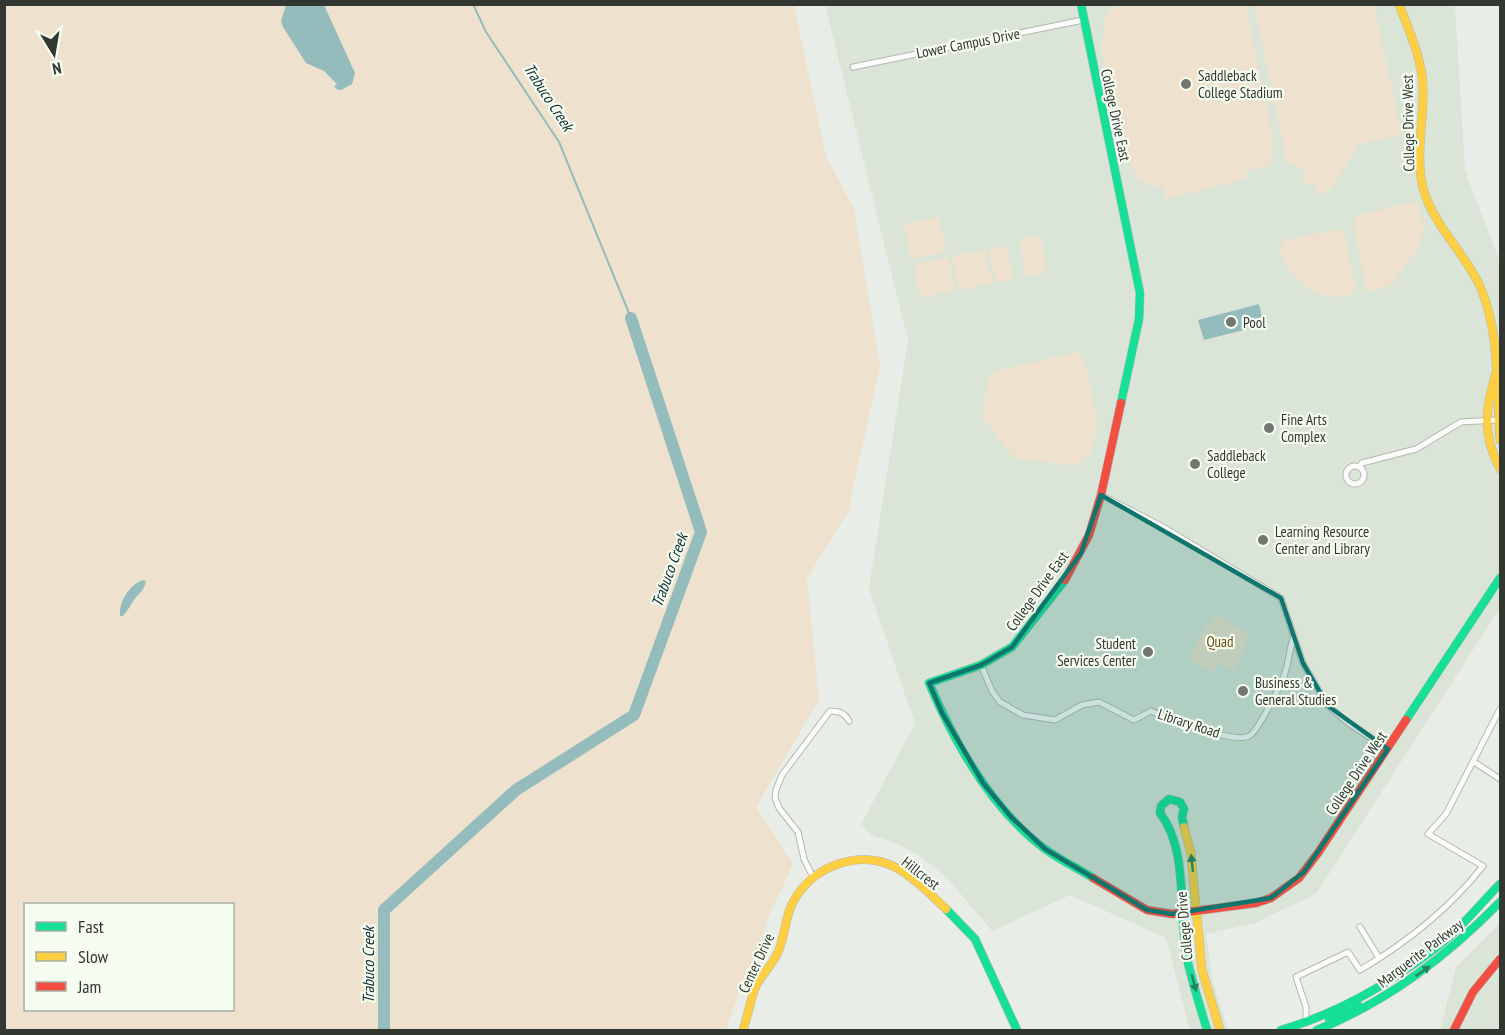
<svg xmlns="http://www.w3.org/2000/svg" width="1505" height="1035" viewBox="0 0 1505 1035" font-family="'PT Sans Narrow',sans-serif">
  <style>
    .built { fill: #dae4d7 }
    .green { fill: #eee1cd; fill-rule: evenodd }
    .water { fill: #95bcbd }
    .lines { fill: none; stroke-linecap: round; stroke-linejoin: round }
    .stream { stroke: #95bcbd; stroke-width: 2 }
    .river { stroke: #95bcbd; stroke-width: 12 }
    .street-casing { stroke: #b3b8b3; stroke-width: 7 }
    .fast-casing { stroke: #b3b8b3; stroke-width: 9 }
    .slow-casing { stroke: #b3b8b3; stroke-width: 9 }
    .jam-casing { stroke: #b3b8b3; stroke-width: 9 }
    .street { stroke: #fcfcfb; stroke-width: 5 }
    .fast { stroke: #16e098; stroke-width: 8 }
    .slow { stroke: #ffcf43; stroke-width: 8 }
    .jam { stroke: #f24e42; stroke-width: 8 }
    .oneway { fill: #268360 }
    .marked { fill: #0f766e; fill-opacity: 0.2; stroke: #0f766e; stroke-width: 4.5; stroke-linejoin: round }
    .poi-dot { fill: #727771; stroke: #f5fef1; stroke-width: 2 }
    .labels { text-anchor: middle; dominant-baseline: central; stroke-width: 4.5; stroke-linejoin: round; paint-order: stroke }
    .street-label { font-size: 15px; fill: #333732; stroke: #f5fef1 }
    .poi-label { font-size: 15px; fill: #333732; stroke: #f5fef1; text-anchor: start }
    .park-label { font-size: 15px; fill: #6f490f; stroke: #f5fef1 }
    .water-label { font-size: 16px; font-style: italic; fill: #143033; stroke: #f5fef1 }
  </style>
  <rect width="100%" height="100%" fill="#e8eee7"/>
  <g class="built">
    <polygon points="825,5 1455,5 1465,171 1500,262 1500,608 1316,894 1255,923 1206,934 1213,982 1228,1030 1190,1030 1166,938 1070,895 992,931 948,879 923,858 898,844 871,835 861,824 915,724 869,588 908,340"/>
    <polygon points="1500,923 1500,1030 1440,1030 1456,967"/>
  </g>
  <g class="green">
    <path d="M4 5H794L826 156 854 209 880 367 853 488 850 509 807 578 819 700 756 807 793 864 769 916 758 950 743 981 726 1030H5ZM26 904H232V1010H26Z"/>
    <path d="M1117 5H1246L1273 136 1274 148 1270 166 1246 171V179L1166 199 1163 186C1143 188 1134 177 1129 159L1125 160 1100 42 1105 40C1102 25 1104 14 1117 5Z"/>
    <polygon points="1254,5 1374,5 1402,135 1359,144 1332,188 1322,195 1316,193 1318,187 1301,181 1305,170 1287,163"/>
    <path d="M1416 201C1431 233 1421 246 1401 271 1398 275 1394 283 1389 286 1384 290 1372 290 1366 291L1353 225 1358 215Z"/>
    <polygon points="939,217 946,252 911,259 904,224"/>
    <path d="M1339 229 1345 233 1356 289 1350 296C1312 300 1292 282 1279 249L1284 240Z"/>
    <polygon points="1037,236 1041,238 1047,270 1045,273 1030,276 1026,274 1020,243 1023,239"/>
    <path d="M1003 246 1007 248 1013 277C1009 282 1001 283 995 281L989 251 992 248Z"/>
    <path d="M982 250 986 252 992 282C988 286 981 287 975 285 971 290 963 291 958 288L952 259 954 256 965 253 969 256 971 252Z"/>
    <path d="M945 258 949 260 955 289C951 294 943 295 937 293 933 297 926 299 920 296L914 267 916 263 928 261 931 263 933 260Z"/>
    <polygon points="1077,352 1084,359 1098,424 1090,454 1075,466 1014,458 982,416 988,378 995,371"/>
    <polygon points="1216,615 1249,634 1246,641 1247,644 1233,671 1219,662 1212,673 1189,659 1201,633"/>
  </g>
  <g class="water">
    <polygon points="286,5 324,5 355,73 352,84 341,90 336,89 334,86 337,84 324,71 306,63 283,27 281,21"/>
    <polygon points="1259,304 1264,325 1204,340 1198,320"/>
    <path d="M142 580 146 581C144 592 137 594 132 603 129 608 127 611 123 616H120C119 601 129 586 142 580Z"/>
  </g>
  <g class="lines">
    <polyline class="stream" points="473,4 486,32 559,142 631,318"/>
    <polyline class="river" points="384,1030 384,910 516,790 634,715 701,532 631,318"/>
    <g class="street-casing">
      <g id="street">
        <polyline points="853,67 1083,20"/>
        <circle cx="1355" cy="475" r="9"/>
        <polyline points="1359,467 1362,463 1416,449 1461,422 1498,420"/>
        <polyline points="1101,495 1163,527 1281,598 1303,663 1328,706 1351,725 1388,749"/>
        <path d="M981 665 992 691 1000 702 1023 715 1055 720 1082 705 1099 702 1134 720 1151 711C1167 719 1235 744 1249 736 1257 733 1280 686 1284 676 1289 663 1289 649 1294 636"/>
        <polyline points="1474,762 1500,779"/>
        <path d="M813 877 804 859 798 832 779 808 775 798 776 790 782 775 830 711C839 711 845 713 849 721"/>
        <polyline points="1360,927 1379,958"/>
        <path d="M1306 1023V1007L1296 977 1348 952 1360 970C1406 943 1450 908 1483 866L1428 834 1446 814 1500 709"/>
      </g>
    </g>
    <g class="fast-casing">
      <g id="fast">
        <polyline points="1081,4 1140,293 1139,319 1121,403"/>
        <path d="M1065 580 1012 647 981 665 929 683C955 744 991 809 1045 849 1060 860 1077 868 1093 878"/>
        <polyline points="1406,720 1500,578"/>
        <path d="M1184 827 1182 817 1184 809 1180 802 1169 799 1161 806 1160 813C1189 850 1178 913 1187 958 1192 982 1200 1006 1207 1030"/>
        <polyline points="946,909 975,939 1017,1030"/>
        <polyline points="1329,1019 1358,1005"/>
        <path d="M1281 1030C1340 1013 1394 981 1442 943 1463 926 1481 903 1500 884"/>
        <path d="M1317 1030C1388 1001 1446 957 1500 902"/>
      </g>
    </g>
    <g class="slow-casing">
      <g id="slow">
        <path d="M1399 4C1409 31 1422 58 1423 87 1424 121 1415 155 1423 188 1433 225 1464 252 1480 286 1501 335 1496 389 1500 440"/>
        <path d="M1496 373C1485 410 1482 434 1500 469"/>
        <polyline points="1184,827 1191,854 1202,970 1220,1030"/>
        <path d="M743 1030C748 1016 750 1000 756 986 762 974 773 964 778 952 785 936 785 919 792 904 811 866 859 848 897 868 915 878 931 895 946 909"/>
      </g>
    </g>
    <g class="jam-casing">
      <g id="jam">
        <polyline points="1065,580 1089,535 1101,495 1121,403"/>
        <polyline points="1093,878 1147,910 1172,914 1256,903 1271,898 1299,878 1318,853 1406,720"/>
        <polyline points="1454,1030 1473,992 1500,959"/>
      </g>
    </g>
    <use href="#street" class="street"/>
    <use href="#fast" class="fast"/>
    <use href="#slow" class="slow"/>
    <use href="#jam" class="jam"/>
  </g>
  <defs><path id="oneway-solid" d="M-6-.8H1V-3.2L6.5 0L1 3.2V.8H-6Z" transform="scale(1.5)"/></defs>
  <g class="oneway">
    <use href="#oneway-solid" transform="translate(1192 863) rotate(-96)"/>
    <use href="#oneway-solid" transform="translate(1423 971) rotate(-35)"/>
    <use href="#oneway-solid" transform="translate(1194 983) rotate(75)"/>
  </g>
  <path class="marked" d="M1101 495 1281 598 1303 663 1328 706 1388 749 1304 872 1271 898 1172 914 1147 910 1045 849 1011 817 983 783 942 713 929 683 981 665 1012 647 1081 553Z"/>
  <g class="poi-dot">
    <circle cx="1186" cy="84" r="6"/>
    <circle cx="1231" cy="322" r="6"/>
    <circle cx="1269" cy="428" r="6"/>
    <circle cx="1195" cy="464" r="6"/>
    <circle cx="1263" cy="540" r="6"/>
    <circle cx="1148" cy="652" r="6"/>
    <circle cx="1243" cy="691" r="6"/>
  </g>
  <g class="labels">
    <g class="street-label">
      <text transform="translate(968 43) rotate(-11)">Lower Campus Drive</text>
      <text transform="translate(1116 115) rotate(78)">College Drive East</text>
      <text transform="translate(1408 123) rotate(-91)">College Drive West</text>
      <text transform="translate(1037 591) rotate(-54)">College Drive East</text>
      <text transform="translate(1189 723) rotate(18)">Library Road</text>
      <text transform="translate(1356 773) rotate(-56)">College Drive West</text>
      <text transform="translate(921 873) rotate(38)">Hillcrest</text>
      <text transform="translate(1184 926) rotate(-95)">College Drive</text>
      <text transform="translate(1420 953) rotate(-37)">Marguerite Parkway</text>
      <text transform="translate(756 963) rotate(-65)">Center Drive</text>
    </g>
    <g class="poi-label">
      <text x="1198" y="75">Saddleback<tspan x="1198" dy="17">College Stadium</tspan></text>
      <text x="1243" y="322">Pool</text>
      <text x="1281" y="419">Fine Arts<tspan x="1281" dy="17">Complex</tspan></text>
      <text x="1207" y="455">Saddleback<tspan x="1207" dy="17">College</tspan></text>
      <text x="1275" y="531">Learning Resource<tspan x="1275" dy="17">Center and Library</tspan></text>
      <text x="1136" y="643" text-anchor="end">Student<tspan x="1136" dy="17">Services Center</tspan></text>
      <text x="1255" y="682">Business &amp;<tspan x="1255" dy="17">General Studies</tspan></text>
    </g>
    <g class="park-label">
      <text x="1220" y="641">Quad</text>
    </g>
    <g class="water-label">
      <text transform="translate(549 97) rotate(57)">Trabuco Creek</text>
      <text transform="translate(669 570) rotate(-70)">Trabuco Creek</text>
      <text transform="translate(368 965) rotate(-90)">Trabuco Creek</text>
    </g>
  </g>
  <rect width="1505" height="1035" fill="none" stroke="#333732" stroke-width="12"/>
  <rect x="24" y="903" width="210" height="108" fill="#f5fef1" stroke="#a7aea5" stroke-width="1.5"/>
  <rect x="36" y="922" width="30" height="9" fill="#16e098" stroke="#a7aea5" stroke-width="1.5"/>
  <text x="78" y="933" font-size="18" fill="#333732">Fast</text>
  <rect x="36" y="952" width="30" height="9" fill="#ffcf43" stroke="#a7aea5" stroke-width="1.5"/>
  <text x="78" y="963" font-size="18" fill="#333732">Slow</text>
  <rect x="36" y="982" width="30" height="9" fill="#f24e42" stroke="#a7aea5" stroke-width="1.5"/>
  <text x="78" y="993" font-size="18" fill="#333732">Jam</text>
  <g transform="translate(54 54) rotate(169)" stroke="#f5fef1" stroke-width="4.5" paint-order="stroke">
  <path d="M0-4.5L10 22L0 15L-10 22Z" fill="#333732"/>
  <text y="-9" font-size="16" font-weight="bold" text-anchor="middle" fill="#333732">N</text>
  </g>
</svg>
